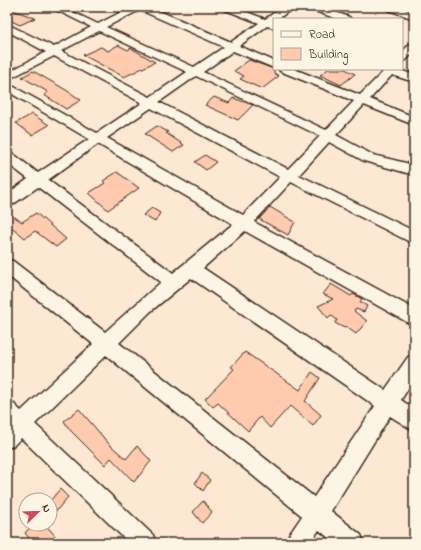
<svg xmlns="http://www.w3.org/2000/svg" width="421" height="550" viewBox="0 0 421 550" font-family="'Indie Flower',sans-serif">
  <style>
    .building { fill: #fecbae; stroke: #3b2a1e }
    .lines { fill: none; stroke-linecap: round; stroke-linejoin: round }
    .street-casing { stroke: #3b2a1e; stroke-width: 3 }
    .street { fill: #fcf5e5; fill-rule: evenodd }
  </style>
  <rect width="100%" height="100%" fill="#fde8d4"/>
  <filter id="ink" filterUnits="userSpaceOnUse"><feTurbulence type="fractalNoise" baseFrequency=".025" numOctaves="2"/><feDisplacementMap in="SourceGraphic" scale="8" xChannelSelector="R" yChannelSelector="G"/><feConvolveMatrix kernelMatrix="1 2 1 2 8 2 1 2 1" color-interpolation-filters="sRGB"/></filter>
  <g filter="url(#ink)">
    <g class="building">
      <polygon points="7,8 35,18 20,25 7,19"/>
      <polygon points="118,45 128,50 131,48 155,62 124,77 83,55 101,47 108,51"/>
      <polygon points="249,60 274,69 274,73 279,76 262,89 240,79 244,76 234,71"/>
      <polygon points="328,69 345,69 355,74 341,85 320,75"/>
      <polygon points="33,71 66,90 81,100 66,109 44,95 48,92 22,77"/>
      <polygon points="214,97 229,103 233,98 253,105 238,120 205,105"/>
      <polygon points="32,114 49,125 32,135 16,123"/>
      <polygon points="157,126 168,132 166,133 184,145 173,152 145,134"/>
      <polygon points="205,155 216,162 206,170 195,162"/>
      <polygon points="117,172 139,188 108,210 89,193 105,183 103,181"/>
      <polygon points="270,207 295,222 288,235 259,219"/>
      <polygon points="152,208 160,213 155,222 143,215"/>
      <polygon points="7,212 22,222 36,213 66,239 56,247 35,231 25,238 14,229 7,226"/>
      <polygon points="331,284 351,296 353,294 362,299 360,302 367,306 364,312 356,309 354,311 367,321 356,334 345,326 344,328 335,323 337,320 331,315 328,318 318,306 333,299 323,294"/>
      <polygon points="245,352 300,390 312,372 320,378 305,401 321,415 313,426 290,406 270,428 260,417 248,431 218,403 213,407 205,399 234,369 231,367"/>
      <polygon points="79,409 109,444 126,459 137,446 151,461 134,482 111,458 105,465 70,430 64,421"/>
      <polygon points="202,473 210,480 203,491 195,483"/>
      <polygon points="60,489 68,497 56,511 50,505 50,501"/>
      <polygon points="203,501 212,512 202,523 193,512"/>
      <polygon points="33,524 45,524 61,543 33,543 25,533"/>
    </g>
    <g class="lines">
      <g class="street-casing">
        <g id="street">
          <path d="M50 7H62L98 24 131 7H150L231 42 259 23 223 9 221 7H234L265 19 283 7H294L278 19H274V28L267 26 239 46 274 61V68L233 51 203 72 326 130 354 101 280 71 279 69H294L360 95 383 72 381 69H397L414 75V82L392 75 370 99 414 117V125L364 105 336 135 373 155 414 165V175L364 161 329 142 299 175 414 231V244L291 182 254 222 414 309V326L245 231 203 268 385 390 408 357 414 354V379L401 400 414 409V431L390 416 331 511 361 535 364 543H335L319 530 310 543H286L289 535 302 516 106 355 35 424 153 535 156 543H129L21 438 14 445 7 448V401L14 404 21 411 93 344 7 275V259L13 261 105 332 161 282 38 187 12 205 7 206V194L28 179 7 163V152L12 153 38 173 89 139 7 91V83L97 133 142 103 54 56 7 80V73L46 52 7 31V24L54 47 91 27ZM140 10 224 47 194 67 106 27ZM99 31 187 72 150 97 61 51ZM196 76 320 136 288 169 159 102ZM151 108 280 177 243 215 107 138ZM98 144 233 224 173 273 48 180ZM191 278 375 406 314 497 119 343 150 312Z"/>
          <polygon points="308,7 322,7 349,17 351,19 337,19 310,9"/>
          <polygon points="384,7 398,7 414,13 414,19 386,9"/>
          <polygon points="414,43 414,52 406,60 402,61 402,52 410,44"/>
        </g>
      </g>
      <use href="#street" class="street"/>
    </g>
  </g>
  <rect width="421" height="550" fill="none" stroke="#fcf5e5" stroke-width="24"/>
  <rect x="12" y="12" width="397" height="526" fill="none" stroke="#3b2a1e" stroke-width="1.5" filter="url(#ink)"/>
  <rect x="273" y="18" width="130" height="52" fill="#fcf5e5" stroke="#afa495"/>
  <rect x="281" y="31" width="20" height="6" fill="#fcf5e5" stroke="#afa495"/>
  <text x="309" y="38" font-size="12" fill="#3b2a1e">Road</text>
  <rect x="281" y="48" width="20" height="12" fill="#fecbae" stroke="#afa495"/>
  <text x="309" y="58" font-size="12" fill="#3b2a1e">Building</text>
  <g transform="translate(38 512) rotate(67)"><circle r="19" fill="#fcf5e5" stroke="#afa495"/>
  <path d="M0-3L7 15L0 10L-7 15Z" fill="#d1495b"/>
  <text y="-6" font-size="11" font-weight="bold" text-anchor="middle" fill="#3b2a1e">N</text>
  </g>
</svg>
